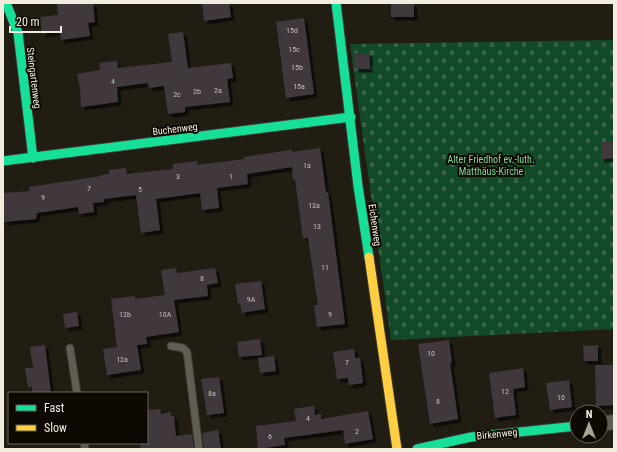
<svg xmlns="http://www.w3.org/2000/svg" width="617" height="452" viewBox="0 0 617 452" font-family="'Roboto Condensed',sans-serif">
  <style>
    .cemetery { fill: url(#cemetery-stones) }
    .building { fill: #40383c; filter: url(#shadow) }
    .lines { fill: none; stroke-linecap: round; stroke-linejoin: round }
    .lane-casing { stroke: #3d3931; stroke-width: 9 }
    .street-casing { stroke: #3d3931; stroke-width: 16 }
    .fast-casing { stroke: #3d3931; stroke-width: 11 }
    .slow-casing { stroke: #3d3931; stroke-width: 11 }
    .lane { stroke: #615d55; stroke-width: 7 }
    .street { stroke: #615d55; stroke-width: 14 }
    .fast { stroke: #16e098; stroke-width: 9 }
    .slow { stroke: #ffcf43; stroke-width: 9 }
    .labels { text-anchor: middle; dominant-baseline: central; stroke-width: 4; stroke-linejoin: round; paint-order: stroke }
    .number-label { font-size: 8px; fill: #c6bfb6 }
    .street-label { font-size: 10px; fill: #f2ecdf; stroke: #0e0a03 }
    .park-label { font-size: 10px; fill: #7cda9a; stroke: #0e0a03 }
  </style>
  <defs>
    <pattern id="cemetery-stones" width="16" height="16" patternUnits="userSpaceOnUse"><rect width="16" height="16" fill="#124928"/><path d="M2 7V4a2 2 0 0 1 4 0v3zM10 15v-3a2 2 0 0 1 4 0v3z" fill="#356347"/></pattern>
    <filter id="shadow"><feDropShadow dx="3.5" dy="3.5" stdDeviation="0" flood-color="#0009"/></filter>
  </defs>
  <rect width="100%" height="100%" fill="#221d12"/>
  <polygon class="cemetery" points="614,40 614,329 391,340 350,44"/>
  <g class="building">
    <polygon points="67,3 93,3 95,22 88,23 90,36 61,40 60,31 42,34 40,17 58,15 57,4"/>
    <polygon points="202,3 229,3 231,17 204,21"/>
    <rect x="391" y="3" width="23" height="14"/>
    <polygon points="304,18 314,94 286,98 276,22"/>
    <polygon points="183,32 188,68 231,63 233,78 227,79 230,102 185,107 185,112 168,114 164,86 149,88 148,83 117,87 118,102 81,107 80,88 77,74 100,70 99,63 117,61 118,68 172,62 168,34"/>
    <polygon points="354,53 369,53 370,69 355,69"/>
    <polygon points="601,142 614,142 614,158 601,159"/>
    <polygon points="320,148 326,193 328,192 345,324 317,327 314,305 318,305 308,238 303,238 295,179 293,179 292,167 247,174 248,184 217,188 219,208 202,210 200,193 156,199 160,230 141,233 136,195 104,199 104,202 93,203 94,212 79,214 78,207 37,213 36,219 3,222 3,193 30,191 29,187 101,176 101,175 109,174 109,170 126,168 127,174 173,169 173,164 197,161 197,165 244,159 243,157 284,151 292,150 292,152"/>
    <polygon points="176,268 177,273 215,268 218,283 207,285 208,296 174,300 179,332 146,337 147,344 137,345 141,370 107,375 103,349 117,347 111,299 135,296 135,299 165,295 161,270"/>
    <polygon points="261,281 265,309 242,313 240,303 238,304 235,284"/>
    <polygon points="77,312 79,326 65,328 63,314"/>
    <polygon points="260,339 262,355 239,357 237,342"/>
    <polygon points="449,340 452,363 450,363 458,419 430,424 418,344"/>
    <polygon points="45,345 51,393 32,393 32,387 28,387 25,368 33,368 30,347"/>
    <polygon points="598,345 598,361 584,361 583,346"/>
    <polygon points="354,349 355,358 360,358 363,383 349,385 348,378 337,379 333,352"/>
    <polygon points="274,356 276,371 260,373 258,358"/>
    <polygon points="595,365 614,365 614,405 596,406"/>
    <polygon points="523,368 525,387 513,389 516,415 495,418 489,373"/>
    <polygon points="219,377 224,413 207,415 201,379"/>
    <polygon points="569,380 572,407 550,410 546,383"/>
    <polygon points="314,406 315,415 321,414 321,419 368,411 373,439 345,444 343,430 284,438 285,445 258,449 256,426 296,421 294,409"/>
    <polygon points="160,409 161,414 171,412 171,416 174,416 176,436 192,434 194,449 141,449 140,443 147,443 147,410"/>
    <polygon points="218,430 221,449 204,449 202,433"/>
  </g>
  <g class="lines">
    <g class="lane-casing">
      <g id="lane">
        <polyline points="171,346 183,348 187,352 199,449"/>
        <polyline points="70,348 77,393"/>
        <polyline points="84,443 85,449"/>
      </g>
    </g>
    <g class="street-casing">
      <polyline id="street" points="601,424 614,422"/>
    </g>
    <g class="fast-casing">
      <g id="fast">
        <polyline points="6,3 18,33 33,158"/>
        <polyline points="336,3 358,186 369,257"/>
        <polyline points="3,161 351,117"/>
        <polyline points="417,449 471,437 577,426"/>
      </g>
    </g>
    <g class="slow-casing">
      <polyline id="slow" points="369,257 397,449"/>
    </g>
    <use href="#lane" class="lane"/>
    <use href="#street" class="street"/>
    <use href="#fast" class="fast"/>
    <use href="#slow" class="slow"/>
  </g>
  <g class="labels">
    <g class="number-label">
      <text x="292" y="30">15d</text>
      <text x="294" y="49">15c</text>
      <text x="297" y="67">15b</text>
      <text x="113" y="81">4</text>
      <text x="299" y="86">15a</text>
      <text x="218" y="90">2a</text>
      <text x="197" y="91">2b</text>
      <text x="177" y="94">2c</text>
      <text x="307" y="165">1a</text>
      <text x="178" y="176">3</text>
      <text x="231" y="176">1</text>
      <text x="89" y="188">7</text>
      <text x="140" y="189">5</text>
      <text x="43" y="197">9</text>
      <text x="314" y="205">13a</text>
      <text x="317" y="226">13</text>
      <text x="325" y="267">11</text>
      <text x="202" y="278">8</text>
      <text x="251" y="299">9A</text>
      <text x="125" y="314">12b</text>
      <text x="165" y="314">10A</text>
      <text x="330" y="314">9</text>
      <text x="431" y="353">10</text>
      <text x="122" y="359">12a</text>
      <text x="347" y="362">7</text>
      <text x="505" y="391">12</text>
      <text x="212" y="393">8a</text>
      <text x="561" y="397">10</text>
      <text x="438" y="401">8</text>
      <text x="308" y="418">4</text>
      <text x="357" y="431">2</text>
      <text x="270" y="436">6</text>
    </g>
    <g class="street-label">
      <text transform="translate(34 78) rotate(83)">Steingartenweg</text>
      <text transform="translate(175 129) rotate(-7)">Buchenweg</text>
      <text transform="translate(375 225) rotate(82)">Eichenweg</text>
      <text transform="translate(497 434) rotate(-6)">Birkenweg</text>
    </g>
    <g class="park-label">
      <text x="491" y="159">Alter Friedhof ev.-luth.<tspan x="491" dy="12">Matthäus-Kirche</tspan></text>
    </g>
  </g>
  <rect width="617" height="452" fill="none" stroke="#f2ecdf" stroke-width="8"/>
  <rect x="8" y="392" width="140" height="52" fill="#0e0a03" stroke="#69645b"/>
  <rect x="16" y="405" width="20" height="6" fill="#16e098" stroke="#69645b"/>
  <text x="44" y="412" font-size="12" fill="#f2ecdf">Fast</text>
  <rect x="16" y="425" width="20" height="6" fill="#ffcf43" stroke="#69645b"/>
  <text x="44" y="432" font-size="12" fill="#f2ecdf">Slow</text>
  <g transform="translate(589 424)"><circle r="19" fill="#0e0a03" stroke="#69645b"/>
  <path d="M0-3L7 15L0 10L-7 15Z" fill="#a9a497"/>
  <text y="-6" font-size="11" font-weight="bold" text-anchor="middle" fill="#f2ecdf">N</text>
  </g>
  <path d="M10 26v6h51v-6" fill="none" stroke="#f2ecdf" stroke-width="2"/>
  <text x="16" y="26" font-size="12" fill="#f2ecdf" stroke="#0e0a03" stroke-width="3" paint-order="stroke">20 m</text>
</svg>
